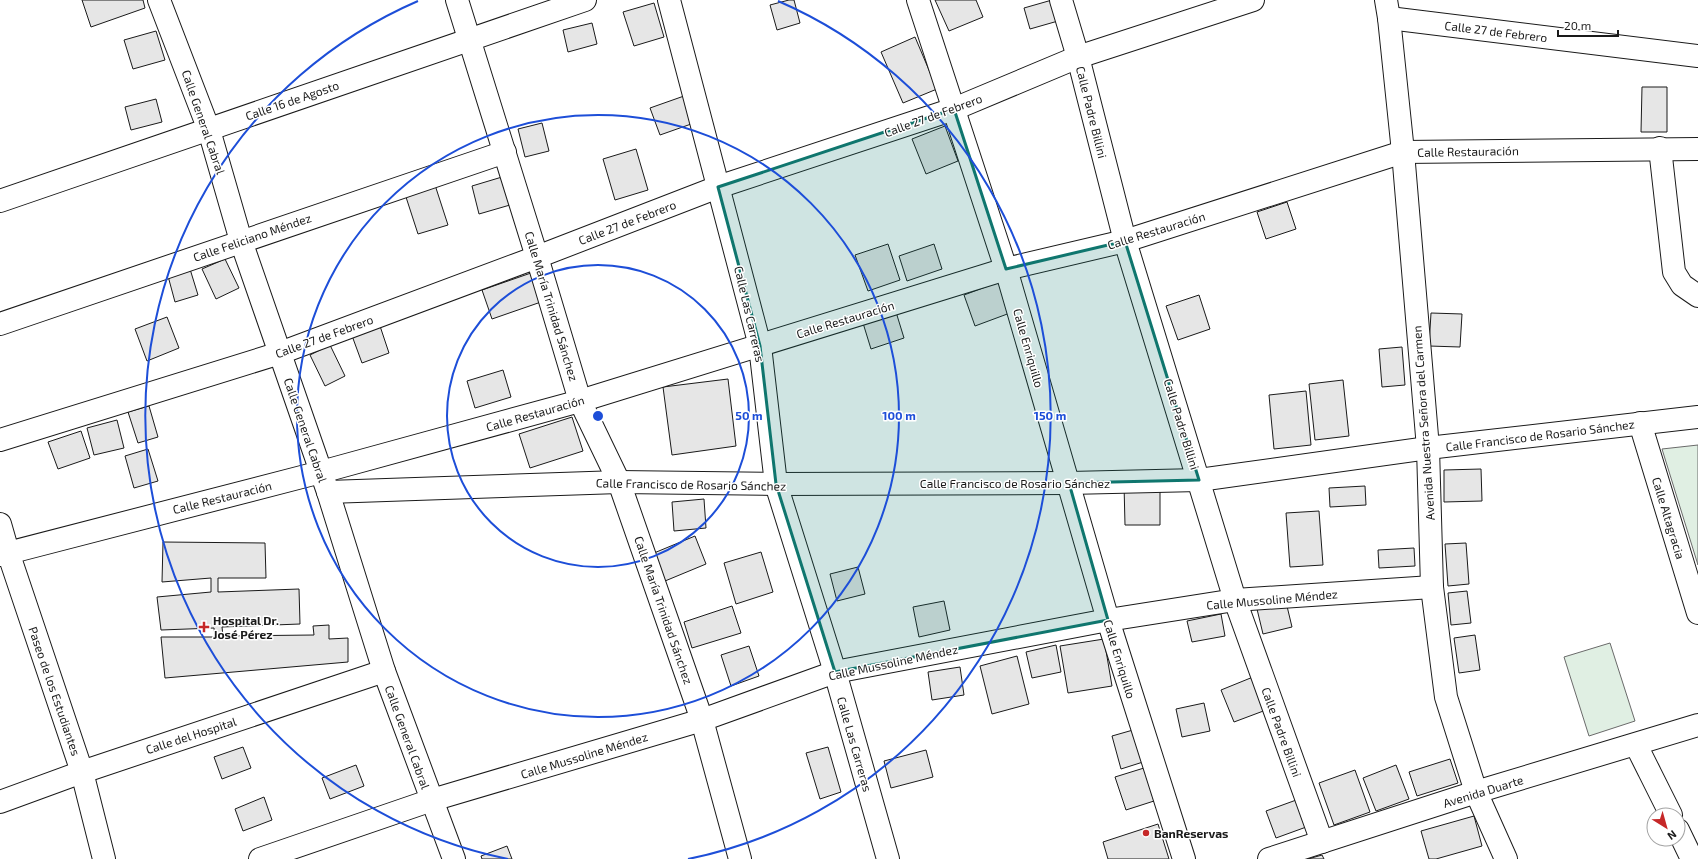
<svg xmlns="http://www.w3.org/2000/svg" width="1698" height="859" viewBox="0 0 1698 859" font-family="'Exo 2',sans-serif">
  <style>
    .green { fill: #e0efe3; stroke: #6a6a6a }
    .building { fill: #e6e6e6; stroke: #1a1a1a }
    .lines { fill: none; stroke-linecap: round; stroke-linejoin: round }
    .minor-casing { stroke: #1a1a1a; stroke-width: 24 }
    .major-casing { stroke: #1a1a1a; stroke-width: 24 }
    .minor { stroke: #fff; stroke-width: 22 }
    .major { stroke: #fff; stroke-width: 22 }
    .marked { fill: #0f766e; fill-opacity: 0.2; stroke: #0f766e; stroke-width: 3; stroke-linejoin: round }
    .ring { fill: none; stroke: #1d4ed8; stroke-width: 2 }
    .poi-dot { fill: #c62828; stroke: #fff; stroke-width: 1.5 }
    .labels { text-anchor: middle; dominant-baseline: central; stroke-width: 3; stroke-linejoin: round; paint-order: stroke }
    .street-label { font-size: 12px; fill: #1a1a1a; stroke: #fff }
    .poi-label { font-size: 12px; font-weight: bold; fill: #1a1a1a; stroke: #fff; text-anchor: start }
    .centre { fill: #1d4ed8; stroke: #fff; stroke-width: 2 }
    .ring-label { font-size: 12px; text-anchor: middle; font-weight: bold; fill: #1d4ed8; stroke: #fff; stroke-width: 3; stroke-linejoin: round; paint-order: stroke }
  </style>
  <rect width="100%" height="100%" fill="#fff"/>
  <g class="green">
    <polygon points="1698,445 1698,565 1662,449"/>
    <polygon points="1610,643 1635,721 1589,736 1564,657"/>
  </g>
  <g class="building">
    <polygon points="82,0 143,0 145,8 91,27"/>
    <polygon points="789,0 794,0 800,23 777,30 770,5"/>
    <polygon points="935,0 976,0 983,17 949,31"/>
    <polygon points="1052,0 1058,21 1030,29 1024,8"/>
    <polygon points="654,3 664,37 634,46 623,12"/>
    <polygon points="592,23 597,44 568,52 563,30"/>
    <polygon points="156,31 165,60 133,69 124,40"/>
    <polygon points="915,37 937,89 903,103 881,52"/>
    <polygon points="1642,87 1667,87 1667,132 1641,132"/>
    <polygon points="684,96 694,123 660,135 650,108"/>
    <polygon points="156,99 162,122 131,130 125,107"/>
    <polygon points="542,123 549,151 525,157 518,129"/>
    <polygon points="945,126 958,161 926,174 912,139"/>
    <polygon points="636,149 648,190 615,200 603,159"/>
    <polygon points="502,177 510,205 479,214 472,186"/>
    <polygon points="435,185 448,225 418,234 405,194"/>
    <polygon points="1287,202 1296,229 1266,239 1257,212"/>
    <polygon points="888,244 900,280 868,291 855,255"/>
    <polygon points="934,244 942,269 907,281 899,256"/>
    <polygon points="225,259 239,288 216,299 202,269"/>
    <polygon points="190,269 198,295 175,302 168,276"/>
    <polygon points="531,273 541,302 492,319 482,290"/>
    <polygon points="999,282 1010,313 975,326 964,295"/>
    <polygon points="1199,295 1210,329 1178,340 1166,306"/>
    <polygon points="896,312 904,338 871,349 863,323"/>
    <polygon points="1431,313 1462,314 1460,347 1429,346"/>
    <polygon points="167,317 179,348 147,361 135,329"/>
    <polygon points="379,323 389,353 362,363 351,333"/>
    <polygon points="330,345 345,376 325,386 310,355"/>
    <polygon points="1402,347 1405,385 1382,387 1379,349"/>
    <polygon points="503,370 511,397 475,408 467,381"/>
    <polygon points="728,379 736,446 672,455 663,387"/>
    <polygon points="1343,380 1349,436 1315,440 1309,384"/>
    <polygon points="1306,391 1311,445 1274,449 1269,395"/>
    <polygon points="149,406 158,437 138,443 128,412"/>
    <polygon points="572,417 583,451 530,468 519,434"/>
    <polygon points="117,420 124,448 94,455 87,428"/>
    <polygon points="81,431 90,458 58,469 48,442"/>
    <polygon points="148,449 158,481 134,488 125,456"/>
    <polygon points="1481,469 1482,501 1444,502 1444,470"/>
    <polygon points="1160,483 1160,525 1125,525 1124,484"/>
    <polygon points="1365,486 1366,505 1330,507 1329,488"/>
    <polygon points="704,499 706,528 674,531 672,502"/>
    <polygon points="1319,511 1323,565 1290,567 1286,513"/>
    <polygon points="695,536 706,564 665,581 654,553"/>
    <polygon points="163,542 265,543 266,578 218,578 218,592 299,589 300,624 222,627 223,636 314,635 313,626 329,625 329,639 348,638 348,662 165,678 161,637 215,637 214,628 161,630 157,597 211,592 211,578 162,582"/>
    <polygon points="1466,543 1469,584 1448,586 1445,544"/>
    <polygon points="1414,548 1415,566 1379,568 1378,550"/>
    <polygon points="761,552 773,592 736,604 724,563"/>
    <polygon points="858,567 865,594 837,601 830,574"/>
    <polygon points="1467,591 1471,623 1451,625 1448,593"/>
    <polygon points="944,601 950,630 919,637 913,607"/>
    <polygon points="1286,602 1292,627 1263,634 1257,609"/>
    <polygon points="732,606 741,633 692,648 684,622"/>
    <polygon points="1221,614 1225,636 1192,642 1187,621"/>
    <polygon points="1475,635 1480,670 1459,673 1454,638"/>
    <polygon points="1104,639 1112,686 1068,693 1060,646"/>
    <polygon points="1056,645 1061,672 1032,678 1026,652"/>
    <polygon points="749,646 759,676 731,686 721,655"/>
    <polygon points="1017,656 1029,704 992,714 980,666"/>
    <polygon points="960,667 964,695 932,700 928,672"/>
    <polygon points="1253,677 1266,710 1234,722 1221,690"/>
    <polygon points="1204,703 1210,731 1182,737 1176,709"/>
    <polygon points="1133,730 1143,762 1121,769 1112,736"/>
    <polygon points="243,747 251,768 222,779 214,757"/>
    <polygon points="828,747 841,792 820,799 806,753"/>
    <polygon points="926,750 933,777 891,788 884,761"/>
    <polygon points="1450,759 1458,783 1417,796 1409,772"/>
    <polygon points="356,765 364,786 330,799 322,778"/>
    <polygon points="1396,765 1409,799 1376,811 1363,778"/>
    <polygon points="1144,768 1154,801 1126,810 1115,777"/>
    <polygon points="1355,770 1370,812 1334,825 1319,783"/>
    <polygon points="264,797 272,820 243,831 235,809"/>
    <polygon points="1299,799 1309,826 1276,838 1266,811"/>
    <polygon points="1474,816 1482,846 1436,859 1429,859 1421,831"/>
    <polygon points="1158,824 1169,859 1108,859 1103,842"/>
    <polygon points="507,846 512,859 482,859 481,856"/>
    <polygon points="1322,855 1324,859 1308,859"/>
  </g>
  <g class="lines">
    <g class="minor-casing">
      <g id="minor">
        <polyline points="159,0 209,130 241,241 328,492 384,671 454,859"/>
        <polyline points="457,0 537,257 580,401 619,482 702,720 740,859"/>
        <polyline points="669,0 760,346 776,484 835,672 888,859"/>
        <polyline points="918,0 1006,269 1108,620 1184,859"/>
        <polyline points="1061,0 1078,57 1125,241 1235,600 1322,842"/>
        <polyline points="1389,18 1698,56"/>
        <polyline points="1660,148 1674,272 1682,285 1698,296"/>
        <polyline points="0,201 585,0"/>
        <polyline points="0,324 505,152"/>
        <polyline points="1640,423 1698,613"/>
        <polyline points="0,440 280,353 537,257 718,187 954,109 1078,57 1253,0"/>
        <polyline points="328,492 619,482 776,484 1069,483 1199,480 1428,448 1698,417"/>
        <polyline points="0,524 8,552 82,772 104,859"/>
        <polyline points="0,555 321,472 580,401 1006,269 1125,241 1403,152 1698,149"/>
        <polyline points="1636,745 1671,815"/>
        <polyline points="1476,792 1506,859"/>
        <polyline points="0,802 82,772 384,671"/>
        <polyline points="1678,830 1692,859"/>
        <polyline points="260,859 432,800 702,720 835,672 1108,620 1235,600 1432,587"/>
      </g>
    </g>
    <g class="major-casing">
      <g id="major">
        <polyline points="1386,0 1389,18 1403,152 1428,448 1432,587 1446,697 1476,792"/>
        <polyline points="1269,859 1476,792 1698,725"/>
      </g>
    </g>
    <use href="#minor" class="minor"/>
    <use href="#major" class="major"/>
  </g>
  <path class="marked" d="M954 109 1006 269 1125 241 1199 480 1069 483 1108 620 835 672 776 484 760 346 718 187Z"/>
  <g class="ring">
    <circle cx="598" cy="416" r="151"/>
    <circle cx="598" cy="416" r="301"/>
    <path d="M508 859A452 452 0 0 1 418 1M778 1A452 452 0 0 1 688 859"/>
  </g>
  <g class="poi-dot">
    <path d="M202 621h4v4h4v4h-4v4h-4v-4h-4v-4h4z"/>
    <circle cx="1146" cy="833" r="4"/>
  </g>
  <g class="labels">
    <g class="street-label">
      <text transform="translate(1496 31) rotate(7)">Calle 27 de Febrero</text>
      <text transform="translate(292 100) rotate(-19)">Calle 16 de Agosto</text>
      <text transform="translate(1092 112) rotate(76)">Calle Padre Billini</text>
      <text transform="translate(933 115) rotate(-20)">Calle 27 de Febrero</text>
      <text transform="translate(204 122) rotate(71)">Calle General Cabral</text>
      <text transform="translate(1468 151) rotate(-1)">Calle Restauración</text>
      <text transform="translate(627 222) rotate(-21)">Calle 27 de Febrero</text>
      <text transform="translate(1156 230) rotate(-17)">Calle Restauración</text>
      <text transform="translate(252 237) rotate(-19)">Calle Feliciano Méndez</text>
      <text transform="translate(552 306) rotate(73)">Calle María Trinidad Sánchez</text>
      <text transform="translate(750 314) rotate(77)">Calle Las Carreras</text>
      <text transform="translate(845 319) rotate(-17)">Calle Restauración</text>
      <text transform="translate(324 336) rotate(-20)">Calle 27 de Febrero</text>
      <text transform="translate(1029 348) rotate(74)">Calle Enriquillo</text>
      <text transform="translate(535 413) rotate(-16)">Calle Restauración</text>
      <text transform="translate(1423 423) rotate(-94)">Avenida Nuestra Señora del Carmen</text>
      <text transform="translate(1182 424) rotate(73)">Calle Padre Billini</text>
      <text transform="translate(306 430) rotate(71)">Calle General Cabral</text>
      <text transform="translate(1540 435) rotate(-7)">Calle Francisco de Rosario Sánchez</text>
      <text x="1015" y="483">Calle Francisco de Rosario Sánchez</text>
      <text transform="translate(691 484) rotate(1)">Calle Francisco de Rosario Sánchez</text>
      <text transform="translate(222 497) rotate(-14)">Calle Restauración</text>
      <text transform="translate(1669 518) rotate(73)">Calle Altagracia</text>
      <text transform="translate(1272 599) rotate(-5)">Calle Mussoline Méndez</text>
      <text transform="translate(664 610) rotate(71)">Calle María Trinidad Sánchez</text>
      <text transform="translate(1120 659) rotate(73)">Calle Enriquillo</text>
      <text transform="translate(893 662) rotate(-12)">Calle Mussoline Méndez</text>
      <text transform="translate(55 691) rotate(71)">Paseo de los Estudiantes</text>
      <text transform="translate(1282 732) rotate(70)">Calle Padre Billini</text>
      <text transform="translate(191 735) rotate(-18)">Calle del Hospital</text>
      <text transform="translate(408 737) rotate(70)">Calle General Cabral</text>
      <text transform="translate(855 744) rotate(74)">Calle Las Carreras</text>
      <text transform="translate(584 755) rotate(-17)">Calle Mussoline Méndez</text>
      <text transform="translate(1483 791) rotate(-17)">Avenida Duarte</text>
    </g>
    <g class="poi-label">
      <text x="213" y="620">Hospital Dr.<tspan x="213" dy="14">José Pérez</tspan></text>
      <text x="1154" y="833">BanReservas</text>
    </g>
  </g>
  <circle cx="598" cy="416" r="6" class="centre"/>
  <g class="ring-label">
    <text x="749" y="420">50 m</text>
    <text x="899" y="420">100 m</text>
    <text x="1050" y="420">150 m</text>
  </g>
  <g transform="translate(1666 827) rotate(143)"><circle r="19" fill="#ffffff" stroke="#a3a3a3"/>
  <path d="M0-3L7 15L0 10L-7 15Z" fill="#c62828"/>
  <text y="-6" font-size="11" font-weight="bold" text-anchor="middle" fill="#1a1a1a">N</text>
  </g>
  <path d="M1558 30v6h60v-6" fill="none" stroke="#1a1a1a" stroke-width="2"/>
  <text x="1564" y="30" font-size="12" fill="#1a1a1a" stroke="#ffffff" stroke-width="3" paint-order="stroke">20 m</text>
</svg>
